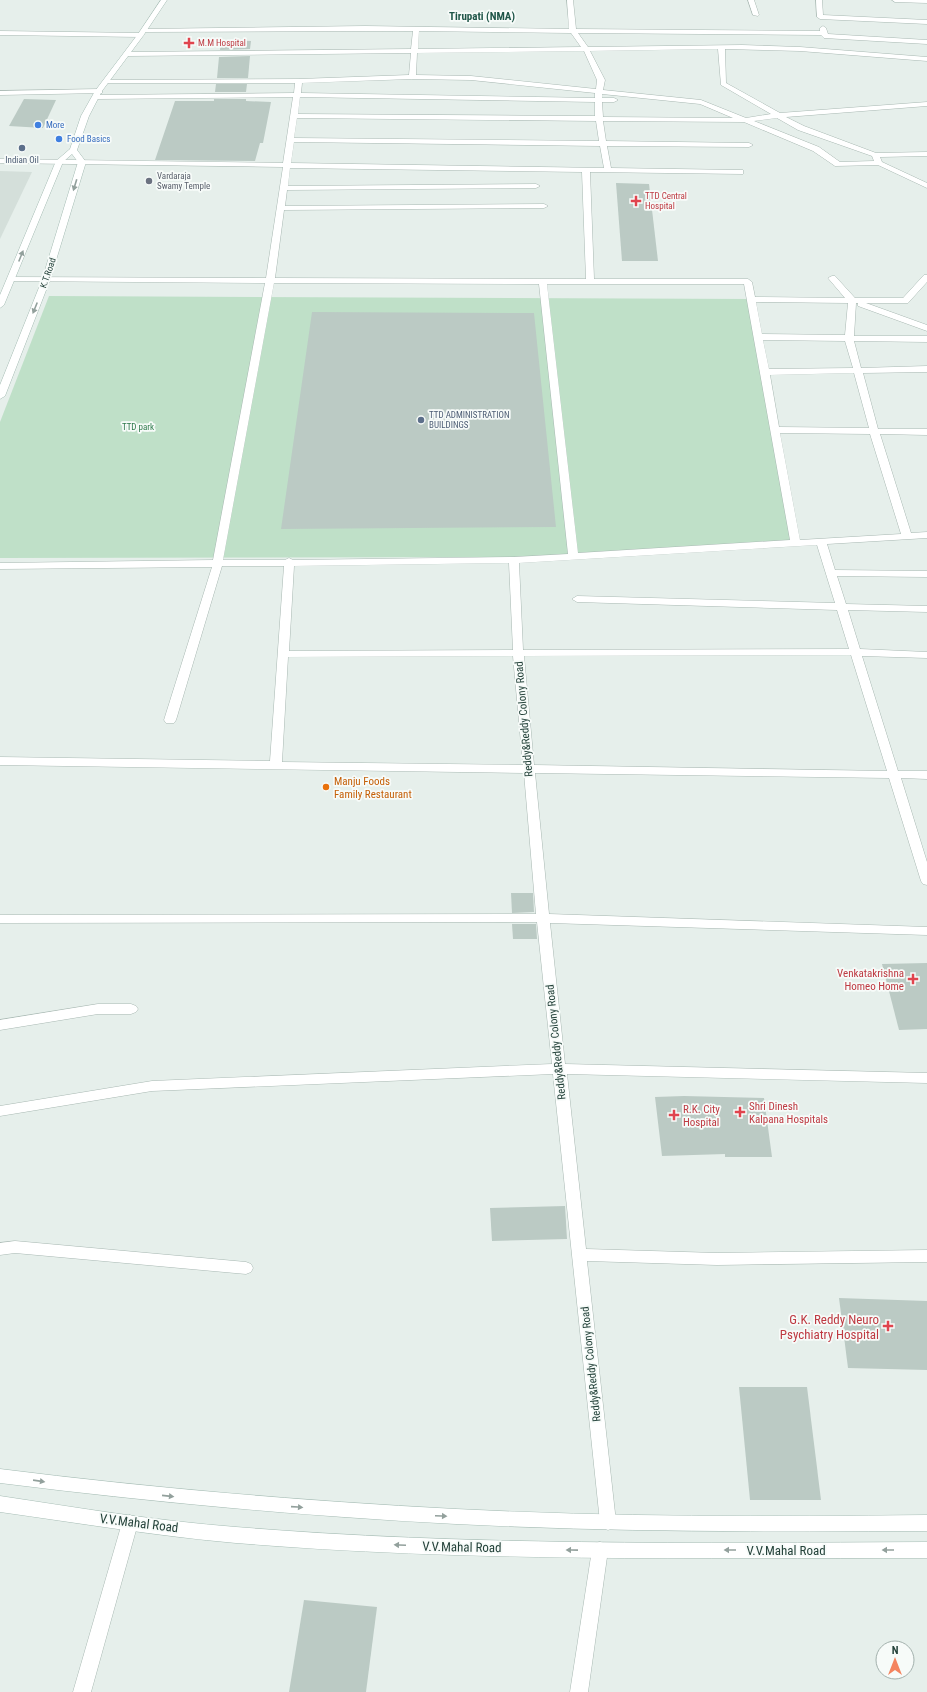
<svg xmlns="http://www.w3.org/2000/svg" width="927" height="1692" viewBox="0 0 927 1692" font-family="'Roboto Condensed',sans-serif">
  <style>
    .built { fill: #d4dfda }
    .green { fill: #bfe0c8 }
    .building { fill: #bbcac4 }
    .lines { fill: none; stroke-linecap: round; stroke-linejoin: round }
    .street-casing { stroke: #a8b8b2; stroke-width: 1 }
    .secondary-casing { stroke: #a4bbb3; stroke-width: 1 }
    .street { fill: #fff; fill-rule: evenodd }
    .secondary { fill: #fff; fill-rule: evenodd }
    .oneway { fill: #92a09c }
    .health-dot { fill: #e0444e; stroke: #f7fbf9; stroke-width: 1.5 }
    .shop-dot { fill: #3f7fe0; stroke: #f7fbf9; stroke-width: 1.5 }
    .service-dot { fill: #5c6f8a; stroke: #f7fbf9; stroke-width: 1.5 }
    .worship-dot { fill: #6b7280; stroke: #f7fbf9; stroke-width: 1.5 }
    .food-dot { fill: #e8710a; stroke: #f7fbf9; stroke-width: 1.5 }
    .labels { text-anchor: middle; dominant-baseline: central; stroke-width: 3.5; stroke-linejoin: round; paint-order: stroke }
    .far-health-label { font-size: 9px; fill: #be3a42; stroke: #f7fbf9; text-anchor: start }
    .far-shop-label { font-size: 9px; fill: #366cbe; stroke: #f7fbf9; text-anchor: start }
    .far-service-label { font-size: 9px; fill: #4e5e75; stroke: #f7fbf9 }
    .far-worship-label { font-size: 9px; fill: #5b616d; stroke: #f7fbf9; text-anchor: start }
    .far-street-label { font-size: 9px; fill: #24423a; stroke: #f7fbf9 }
    .far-park-label { font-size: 9px; fill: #2d7a4b; stroke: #f7fbf9 }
    .far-quarter-label { font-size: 11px; font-weight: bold; fill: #1f5548; stroke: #f7fbf9 }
    .street-label { font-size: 11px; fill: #24423a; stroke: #f7fbf9 }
    .food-label { font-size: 11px; fill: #c56008; stroke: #f7fbf9; text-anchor: start }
    .health-label { font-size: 11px; fill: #be3a42; stroke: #f7fbf9; text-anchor: start }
    .near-health-label { font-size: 13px; fill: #be3a42; stroke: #f7fbf9; text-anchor: end }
    .near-street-label { font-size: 13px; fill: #24423a; stroke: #f7fbf9 }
  </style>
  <rect width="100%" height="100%" fill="#e6efeb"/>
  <polygon class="built" points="0,171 32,172 0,239"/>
  <polygon class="green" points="49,296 751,299 796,543 573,557 0,558 0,422"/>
  <g class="building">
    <polygon points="221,40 251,41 250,49 220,50"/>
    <polygon points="250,56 248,78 217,78 219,57"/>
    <polygon points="216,84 247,84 246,92 215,92"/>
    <polygon points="24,99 56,100 43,128 9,126"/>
    <polygon points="214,99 246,99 246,101 271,102 263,143 260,143 255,161 155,160 175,101 214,101"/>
    <polygon points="616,183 649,184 658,261 622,261"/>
    <polygon points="312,312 534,313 556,527 281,529"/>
    <polygon points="511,893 533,893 534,912 512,913"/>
    <polygon points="512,924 536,924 537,939 513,939"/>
    <polygon points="927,963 927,1029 899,1030 882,964"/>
    <polygon points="684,1096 764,1098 772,1157 725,1157 725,1154 662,1156 655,1097"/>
    <polygon points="565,1206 567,1239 492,1241 490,1208"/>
    <polygon points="839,1298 927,1301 927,1370 848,1368"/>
    <polygon points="739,1387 807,1387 821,1500 750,1500"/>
    <polygon points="304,1600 377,1607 366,1692 289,1692"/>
  </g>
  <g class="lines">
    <g class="street-casing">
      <g id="street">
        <path d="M567 0H573L576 29 820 31V28L823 26 826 28 828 34 927 40V44L824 38 821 35 578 33 588 47 742 45 800 47 927 57V61L800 51 725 49 726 83 780 113 927 102V106L786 117 804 126 876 153 927 152V156L880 157 882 162 927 183V188L878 165 835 166 813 151 744 122 603 121 606 141 749 143 753 145 749 147 607 146 611 168 740 170H743V174L590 172 594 279H748L752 282 755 297 845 298 828 278 832 276H835L855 298H903L924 275H927V282L908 303H866L927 325V331L858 306V303H856L854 336H927V342L854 341 861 368 927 366V372L863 373 878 429H927V435L880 434 911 533 927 532V538L827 544 835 570 927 571V577L837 576 846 604 927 606V612L848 610 860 649 927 652V658L862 656 898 771H927V779L901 778 927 862V885L923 884 921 881 889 778 535 773 549 914 927 927V935L550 923 565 1064 927 1073V1083L567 1074 586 1249 717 1253 927 1250V1262L717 1265 587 1261 616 1522 614 1527 608 1530 602 1527 600 1522 553 1074 152 1091 0 1116V1106L152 1081 552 1064 537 922 0 923V915L536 914 524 773 0 765V757L270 761 284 566H222L176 720 174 723H166L164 720 212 567 0 569V563L213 560 265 283 11 281 7 279 11 277 266 278 283 167 0 163V159L283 163 293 97 97 99 93 97 97 95 294 93 295 83H104V81L106 80 299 79 409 75 411 53 128 56 125 54 128 52 411 49 413 31 145 32 143 31V29L365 26 569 29ZM419 31 571 33 581 47 418 49ZM718 49 721 85 771 114 746 118 701 100 603 90 605 80 590 51ZM584 51 597 80 596 89 471 76 416 75 417 53ZM412 79 471 80 595 93V98L301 93 302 83ZM602 94 700 104 733 118 603 117 602 102H614L618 100 614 98H602ZM300 97 595 102V116L298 114ZM297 118 596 121 599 141 294 138ZM777 118 798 130 872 156 874 161 840 162 819 147 754 121ZM294 142 600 146 604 168 291 163ZM290 168 582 172 586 279 275 278 284 210 544 208 548 206 544 204 285 206 287 190 536 188 540 186 536 184 288 186ZM274 283 539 284 568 554 514 557 293 560 289 558 285 560H223ZM547 284H744L790 540 578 553ZM756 302 848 303 845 335 762 334ZM763 340 845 341 853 368 769 369ZM854 373 869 428 779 427 770 375ZM780 433 870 434 901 534 800 540ZM817 545 835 603 577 596 572 599 577 602 837 610 849 649 523 650 519 563ZM509 563 513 650 289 651 294 566ZM851 655 887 771 534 765 524 656ZM513 656 523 765 282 762 288 657Z"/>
        <polygon points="748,0 754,0 759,15 758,16 753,15"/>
        <polygon points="816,0 822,0 823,15 927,20 927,24 820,19 817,17"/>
        <polygon points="892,0 927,0 927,3 895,2"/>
        <polygon points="0,31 141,33 144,35 141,37 0,35"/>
        <polygon points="99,89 102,89 102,93 0,95 0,91"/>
        <polygon points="98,1004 131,1004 136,1006 138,1009 136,1012 131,1014 98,1014 0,1030 0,1020"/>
        <polygon points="15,1241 246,1262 251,1264 253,1268 251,1272 246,1274 15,1253 0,1255 0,1243"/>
        <polygon points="130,1515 136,1518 138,1523 91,1692 73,1692 122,1523 124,1518"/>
        <polygon points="600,1542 606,1544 608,1550 588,1692 570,1692 592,1550 594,1544"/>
      </g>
    </g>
    <g class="secondary-casing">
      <g id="secondary">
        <polygon points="161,0 167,0 143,36 102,91 89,116 77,150 86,162 50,280 5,396 0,399 0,385 42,280 78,162 72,154 63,162 4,305 0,308 0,295 56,161 70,149 81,116 95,91 138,34"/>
        <path d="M0 1469C151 1488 303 1501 456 1509 613 1517 770 1517 927 1515V1531C770 1532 613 1532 456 1524 303 1516 151 1502 0 1483Z"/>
        <path d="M0 1496C79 1508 157 1521 236 1527 466 1546 697 1543 927 1542V1558C697 1558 466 1562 236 1543 157 1536 79 1523 0 1512Z"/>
      </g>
    </g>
    <use href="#street" class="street"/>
    <use href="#secondary" class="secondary"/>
  </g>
  <defs><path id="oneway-solid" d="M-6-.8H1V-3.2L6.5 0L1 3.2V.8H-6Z"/></defs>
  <g class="oneway">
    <use href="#oneway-solid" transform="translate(75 185) rotate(107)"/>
    <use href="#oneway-solid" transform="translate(21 256) rotate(-68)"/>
    <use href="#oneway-solid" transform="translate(35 308) rotate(112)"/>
    <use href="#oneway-solid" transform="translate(39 1481) rotate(8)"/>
    <use href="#oneway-solid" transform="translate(168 1496) rotate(6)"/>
    <use href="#oneway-solid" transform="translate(297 1507) rotate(4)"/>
    <use href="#oneway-solid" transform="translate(441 1516) rotate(2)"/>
    <use href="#oneway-solid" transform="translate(400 1545) rotate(-178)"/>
    <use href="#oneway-solid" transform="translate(572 1550) rotate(-179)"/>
    <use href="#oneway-solid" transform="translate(730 1550) rotate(180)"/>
    <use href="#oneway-solid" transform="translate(888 1550) rotate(180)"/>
  </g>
  <g class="health-dot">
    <path d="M187 37h4v4h4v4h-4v4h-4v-4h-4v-4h4z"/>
    <path d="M634 195h4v4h4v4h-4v4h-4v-4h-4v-4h4z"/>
    <path d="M911 973h4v4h4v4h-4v4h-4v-4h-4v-4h4z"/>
    <path d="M738 1106h4v4h4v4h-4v4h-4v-4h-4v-4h4z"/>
    <path d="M672 1109h4v4h4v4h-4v4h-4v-4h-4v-4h4z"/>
    <path d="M886 1320h4v4h4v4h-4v4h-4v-4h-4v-4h4z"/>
  </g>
  <g class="shop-dot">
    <circle cx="38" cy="125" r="4"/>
    <circle cx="59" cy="139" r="4"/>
  </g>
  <g class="service-dot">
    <circle cx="22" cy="148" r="4"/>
    <circle cx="421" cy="420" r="4"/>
  </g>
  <circle class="worship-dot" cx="149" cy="181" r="4"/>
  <circle class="food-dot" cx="326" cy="787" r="4"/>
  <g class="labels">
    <g class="far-health-label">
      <text x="198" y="43">M.M Hospital</text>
      <text x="645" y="196">TTD Central<tspan x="645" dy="10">Hospital</tspan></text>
    </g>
    <g class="far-shop-label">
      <text x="46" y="125">More</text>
      <text x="67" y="139">Food Basics</text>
    </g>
    <g class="far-service-label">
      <text x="22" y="160">Indian Oil</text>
      <text x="429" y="415" text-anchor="start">TTD ADMINISTRATION<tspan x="429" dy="10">BUILDINGS</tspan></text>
    </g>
    <g class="far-worship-label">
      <text x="157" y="176">Vardaraja<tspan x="157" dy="10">Swamy Temple</tspan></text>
    </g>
    <g class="far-street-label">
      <text transform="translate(48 273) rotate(-71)">K.T.Road</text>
    </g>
    <g class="far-park-label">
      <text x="138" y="427">TTD park</text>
    </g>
    <g class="far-quarter-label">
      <text x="482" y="16">Tirupati (NMA)</text>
    </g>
    <g class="street-label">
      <text transform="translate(524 719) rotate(-95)">Reddy&amp;Reddy Colony Road</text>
      <text transform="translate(556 1042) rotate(-96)">Reddy&amp;Reddy Colony Road</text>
      <text transform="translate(591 1364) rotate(-96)">Reddy&amp;Reddy Colony Road</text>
    </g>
    <g class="food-label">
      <text x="334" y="781">Manju Foods<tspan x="334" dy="13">Family Restaurant</tspan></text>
    </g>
    <g class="health-label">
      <text x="904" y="973" text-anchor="end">Venkatakrishna<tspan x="904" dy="13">Homeo Home</tspan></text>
      <text x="749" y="1106">Shri Dinesh<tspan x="749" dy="13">Kalpana Hospitals</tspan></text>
      <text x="683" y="1109">R.K. City<tspan x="683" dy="13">Hospital</tspan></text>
    </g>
    <g class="near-health-label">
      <text x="879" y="1319">G.K. Reddy Neuro<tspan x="879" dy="15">Psychiatry Hospital</tspan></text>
    </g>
    <g class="near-street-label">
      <text transform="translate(139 1523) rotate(7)">V.V.Mahal Road</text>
      <text transform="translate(462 1547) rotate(1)">V.V.Mahal Road</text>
      <text x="786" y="1550">V.V.Mahal Road</text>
    </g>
  </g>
  <g transform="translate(895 1660)"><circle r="19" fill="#f7fbf9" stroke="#a3b1ad"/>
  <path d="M0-3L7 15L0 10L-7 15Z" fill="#f4845f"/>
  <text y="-6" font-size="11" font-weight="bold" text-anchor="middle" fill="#24423a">N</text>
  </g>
</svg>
